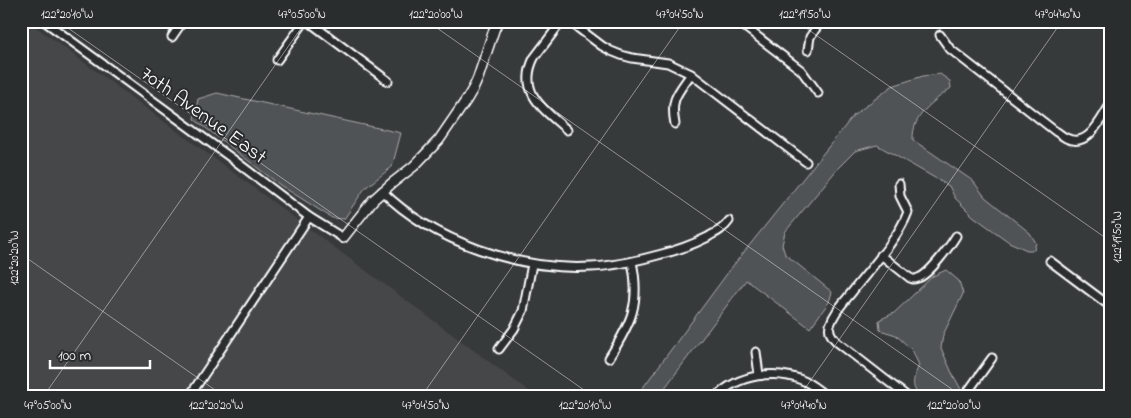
<svg xmlns="http://www.w3.org/2000/svg" width="1131" height="418" viewBox="0 0 1131 418" font-family="'Indie Flower',sans-serif">
  <style>
    .built { fill: #444748 }
    .green { fill: #505354; stroke: #a8a9aa }
    .lines { fill: none; stroke-linecap: round; stroke-linejoin: round }
    .minor-casing { stroke: #fff; stroke-width: 11 }
    .tertiary-casing { stroke: #fff; stroke-width: 12 }
    .minor { stroke: #2a2d2e; stroke-width: 7 }
    .tertiary { stroke: #2a2d2e; stroke-width: 9 }
    .ticks { fill: none; stroke: #fff; stroke-width: 1; stroke-opacity: 0.45 }
    .labels { text-anchor: middle; dominant-baseline: central; stroke-width: 4; stroke-linejoin: round; paint-order: stroke }
    .street-label { font-size: 21px; fill: #fff; stroke: #2a2d2e }
    .neatline { fill: none; stroke: #fff; stroke-width: 2 }
    .ticks-label { font-size: 12px; text-anchor: middle; fill: #fff }
  </style>
  <rect width="100%" height="100%" fill="#373a3b"/>
  <filter id="ink" filterUnits="userSpaceOnUse"><feTurbulence type="fractalNoise" baseFrequency=".02" numOctaves="2"/><feDisplacementMap in="SourceGraphic" scale="10" xChannelSelector="R" yChannelSelector="G"/><feConvolveMatrix kernelMatrix="1 2 1 2 8 2 1 2 1" color-interpolation-filters="sRGB"/></filter>
  <g filter="url(#ink)">
    <polygon class="built" points="21,21 28,21 537,397 21,397"/>
    <g class="green">
      <path d="M940 74 950 81 951 88C933 102 912 115 913 140L973 181 985 197 1030 233 1036 243 1034 250H1027L1009 242 973 216 955 198 949 186 877 145 855 151 839 167 785 232 782 245 785 254 832 292 829 302 810 328 746 280 658 397H636L732 267 854 115 892 86 923 76Z"/>
      <polygon points="217,93 401,133 392,167 365,188 344,219 332,218 280,185 194,119 198,99"/>
      <path d="M946 270 959 281 963 294 943 335 941 348 952 373 962 391 956 397H921C909 386 914 378 919 365L912 350 896 335 880 330 879 320 894 313 933 276Z"/>
    </g>
    <g class="lines">
      <g class="minor-casing">
        <g id="minor">
          <polyline points="44,21 234,160 309,217 343,238"/>
          <polyline points="308,21 388,81"/>
          <path d="M562 21 534 58C517 93 545 110 567 130"/>
          <polyline points="569,21 602,46 611,51 621,55 632,58 668,63 691,74 806,162"/>
          <polyline points="737,21 801,70 818,93"/>
          <path d="M940 35 950 49 1055 131C1059 133 1062 136 1066 138 1088 149 1100 120 1110 105"/>
          <polyline points="172,37 183,21"/>
          <polyline points="808,50 810,37 821,21"/>
          <polyline points="277,60 305,21"/>
          <path d="M675 124C670 99 677 94 691 74"/>
          <path d="M899 184 900 196 908 212C898 239 870 269 852 292 844 302 834 312 830 325 828 332 832 337 837 342L908 397"/>
          <path d="M382 191C432 241 520 271 591 267 614 266 636 261 658 255 676 251 692 245 708 237 712 234 718 232 721 229 724 227 727 224 729 221"/>
          <path d="M881 255 910 278C914 279 913 280 918 278 929 275 950 246 956 236"/>
          <polyline points="1050,261 1110,306"/>
          <polyline points="499,349 514,329 523,311 532,264"/>
          <polyline points="756,352 759,375"/>
          <path d="M609 358C631 323 641 304 632 262"/>
          <polyline points="189,397 309,217"/>
          <path d="M716 397C738 374 776 369 804 381 813 385 820 391 827 397"/>
          <polyline points="964,397 992,358"/>
        </g>
      </g>
      <g class="tertiary-casing">
        <polyline id="tertiary" points="343,238 373,200 391,184 414,166 439,140 467,99 474,87 478,78 494,30 498,21"/>
      </g>
      <use href="#minor" class="minor"/>
      <use href="#tertiary" class="tertiary"/>
    </g>
  </g>
  <path class="ticks" d="M58 21 594 397M427 21 963 397M796 21 1110 241M21 254 225 397M43 397 306 21M421 397 684 21M799 397 1062 21"/>
  <g class="labels">
    <g class="street-label">
      <text transform="translate(203 116) rotate(36)">70th Avenue East</text>
    </g>
  </g>
  <rect width="1131" height="418" fill="none" stroke="#2a2d2e" stroke-width="55"/>
  <path d="M50 360v8h100v-8" fill="none" stroke="#ffffff" stroke-width="2.5"/>
  <text x="58" y="360" font-size="15" fill="#ffffff" stroke="#2a2d2e" stroke-width="4" paint-order="stroke">100 m</text>
  <rect x="28" y="28" width="1076" height="362" class="neatline"/>
  <g class="ticks-label">
    <text x="67" y="18">122°20'10"W</text>
    <text x="302" y="18">47°05'00"N</text>
    <text x="436" y="18">122°20'00"W</text>
    <text x="680" y="18">47°04'50"N</text>
    <text x="805" y="18">122°19'50"W</text>
    <text x="1058" y="18">47°04'40"N</text>
    <text transform="translate(1117 237) rotate(-90)" y="4">122°19'50"W</text>
    <text transform="translate(14 258) rotate(-90)" y="4">122°20'20"W</text>
    <text x="48" y="409">47°05'00"N</text>
    <text x="216" y="409">122°20'20"W</text>
    <text x="426" y="409">47°04'50"N</text>
    <text x="585" y="409">122°20'10"W</text>
    <text x="804" y="409">47°04'40"N</text>
    <text x="954" y="409">122°20'00"W</text>
  </g>
</svg>
